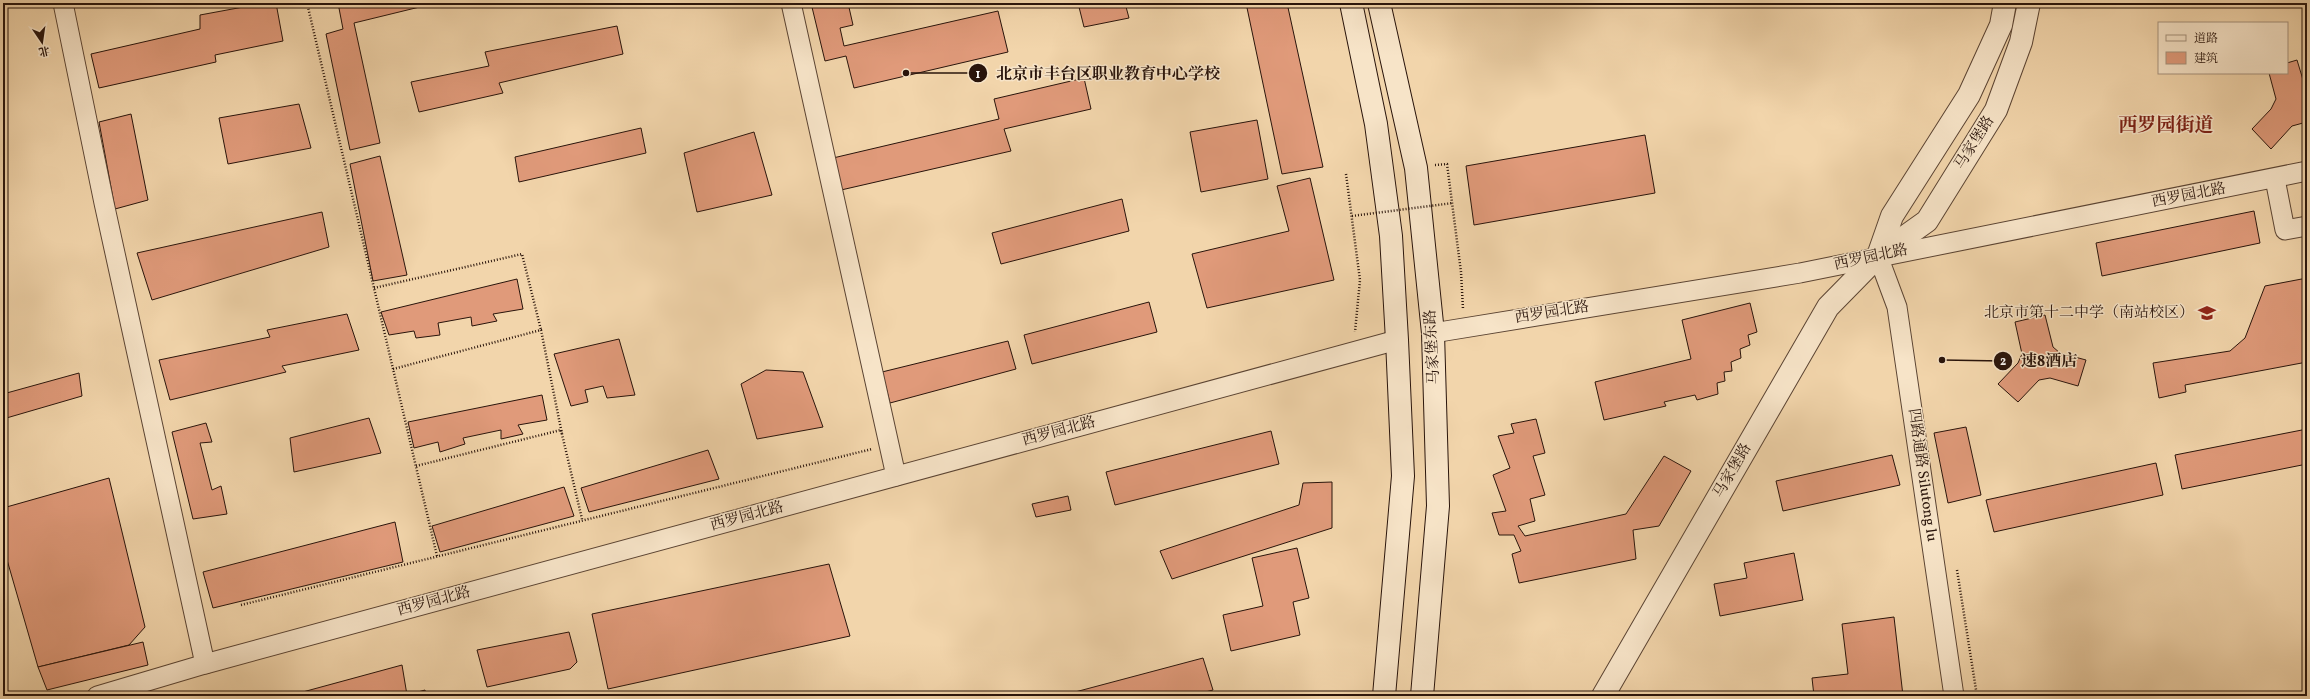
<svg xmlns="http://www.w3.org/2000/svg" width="2310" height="699" viewBox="0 0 2310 699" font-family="Vollkorn,'Noto Serif SC',serif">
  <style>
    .building { fill: #e09a7a; stroke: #29140b }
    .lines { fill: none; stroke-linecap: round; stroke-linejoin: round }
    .minor-casing { stroke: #5b4433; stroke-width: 21 }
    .tertiary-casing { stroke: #5b4433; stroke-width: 24 }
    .secondary-casing { stroke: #29140b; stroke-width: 24 }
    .path { stroke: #29140b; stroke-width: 2.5; stroke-dasharray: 1 2; stroke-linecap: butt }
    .minor { stroke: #f7e4c8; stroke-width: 19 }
    .tertiary { stroke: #f7e4c8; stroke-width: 22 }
    .secondary { stroke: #f7e4c8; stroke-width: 22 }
    .path-bridge { stroke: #29140b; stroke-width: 2.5; stroke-dasharray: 1 2; stroke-linecap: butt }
    .labels { text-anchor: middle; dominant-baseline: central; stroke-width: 3; stroke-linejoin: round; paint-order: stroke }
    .street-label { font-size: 15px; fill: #29140b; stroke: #f7e4c8 }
    .poi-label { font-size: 15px; fill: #29140b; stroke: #f7e4c8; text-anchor: end }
    .district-label { font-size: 19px; font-weight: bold; fill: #7a1f14; stroke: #f7e4c8 }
    .leader { fill: none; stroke: #29140b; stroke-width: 1.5 }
    .callout-dot { fill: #29140b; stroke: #f7e4c8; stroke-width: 1.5 }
    .mark-label { font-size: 12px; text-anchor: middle; font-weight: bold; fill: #fff }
    .callout-label { font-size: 16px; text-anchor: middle; font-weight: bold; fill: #29140b; stroke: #f7e4c8; stroke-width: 3; stroke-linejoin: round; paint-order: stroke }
  </style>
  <rect width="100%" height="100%" fill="#f2d5ab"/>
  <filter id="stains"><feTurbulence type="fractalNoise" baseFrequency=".005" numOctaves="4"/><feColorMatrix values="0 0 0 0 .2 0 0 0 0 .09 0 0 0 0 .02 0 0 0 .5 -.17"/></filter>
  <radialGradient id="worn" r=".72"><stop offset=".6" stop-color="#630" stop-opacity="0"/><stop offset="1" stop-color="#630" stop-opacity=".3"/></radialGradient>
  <g class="building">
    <polygon points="265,3 276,3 283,41 215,55 216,62 99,88 91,54 200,29 200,15"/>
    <polygon points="338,3 436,3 354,23 380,143 350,150 326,34 343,29"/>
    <polygon points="811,3 848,3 853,25 840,28 844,46 998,11 1008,52 854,88 846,56 825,61"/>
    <polygon points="1078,3 1125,3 1129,18 1084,27"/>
    <polygon points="1246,3 1287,3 1323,167 1282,174"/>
    <polygon points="617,26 623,54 499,83 503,93 419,112 411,82 489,66 485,52"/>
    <polygon points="2297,60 2307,93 2307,124 2303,123 2292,126 2271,149 2252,129 2271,109 2276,99 2269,73 2287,73 2287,63"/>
    <polygon points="1084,78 1091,109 1004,129 1011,151 841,190 833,158 999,119 994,99"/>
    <polygon points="299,104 311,148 228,164 219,118"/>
    <polygon points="131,114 148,200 115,209 99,122"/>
    <polygon points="1257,120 1268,179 1201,192 1190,132"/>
    <polygon points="641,128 646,153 519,182 515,157"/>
    <polygon points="754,132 772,195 697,212 684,153"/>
    <polygon points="1645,135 1655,193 1474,225 1466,166"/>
    <polygon points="380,156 407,275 373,281 350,164"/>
    <polygon points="1310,178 1334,280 1207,308 1192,254 1289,231 1277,186"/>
    <polygon points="1122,199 1129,231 1001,264 992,233"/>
    <polygon points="2254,211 2260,243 2102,276 2096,243"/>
    <polygon points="322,212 329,247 152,300 137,253"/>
    <polygon points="2307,278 2307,362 2185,385 2186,392 2159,398 2153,363 2230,351 2245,338 2265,286"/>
    <polygon points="517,279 523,309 493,314 497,321 472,326 471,317 438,323 440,335 416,338 414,331 389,335 381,312"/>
    <polygon points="1149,302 1157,332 1032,364 1024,335"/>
    <polygon points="1750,303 1757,332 1748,335 1750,345 1740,349 1741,358 1731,362 1732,371 1724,372 1725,381 1717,383 1718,394 1697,400 1695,395 1664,402 1666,406 1604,420 1595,382 1691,359 1682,320"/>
    <polygon points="347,314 359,350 282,366 286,372 170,400 159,360 270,337 267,330"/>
    <polygon points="2045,315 2053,347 2060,353 2086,360 2078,386 2050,378 2039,380 2018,402 1998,384 2018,363 2022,354 2015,322"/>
    <polygon points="619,339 635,395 607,398 603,386 585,390 588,402 571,406 554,354"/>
    <polygon points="1008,341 1016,369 890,403 882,372"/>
    <polygon points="766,370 803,372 823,427 757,439 741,384"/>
    <polygon points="79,373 82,396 3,419 3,394"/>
    <polygon points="542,395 547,420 518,425 523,434 501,439 501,430 463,438 465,444 440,452 438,442 414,448 408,422"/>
    <polygon points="369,418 381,453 294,472 290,438"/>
    <polygon points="1536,419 1545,453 1533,456 1545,495 1530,499 1535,521 1518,526 1525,536 1626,514 1664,456 1691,471 1659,526 1633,530 1636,559 1519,583 1512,554 1521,551 1514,535 1499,535 1492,513 1506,511 1493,475 1510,468 1498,436 1514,433 1511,424"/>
    <polygon points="206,423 212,442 200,443 212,490 221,486 227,514 193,519 172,432"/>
    <polygon points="1966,427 1981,495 1948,503 1934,433"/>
    <polygon points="2307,429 2307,464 2182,489 2175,455"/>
    <polygon points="1271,431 1279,464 1115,505 1106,472"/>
    <polygon points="708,450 719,479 589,512 581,488"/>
    <polygon points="1892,455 1900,485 1783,511 1776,481"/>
    <polygon points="2156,463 2163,495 1994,532 1986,500"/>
    <polygon points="109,478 145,627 129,645 38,667 3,546 3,508"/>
    <polygon points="1332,482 1332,528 1172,579 1160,551 1299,505 1303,483"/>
    <polygon points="564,487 574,516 440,552 432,526"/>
    <polygon points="1068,496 1071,510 1036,517 1032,504"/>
    <polygon points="395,522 403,562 213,608 203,572"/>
    <polygon points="1297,548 1309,598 1293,602 1300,635 1231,651 1223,615 1263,606 1252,558"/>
    <polygon points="1794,553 1803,600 1720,616 1714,584 1747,578 1744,563"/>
    <polygon points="829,564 850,636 608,689 592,614"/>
    <polygon points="1894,617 1903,696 1814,696 1812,678 1848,674 1842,624"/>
    <polygon points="569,632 577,662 570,669 487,687 477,650"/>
    <polygon points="143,642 148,665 47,690 38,667"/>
    <polygon points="1203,658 1213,690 1190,696 1060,696"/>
    <polygon points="402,665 407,695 425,690 426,696 288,696"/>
  </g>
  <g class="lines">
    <g class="minor-casing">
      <g id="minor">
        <polyline points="63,3 104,203 205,664"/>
        <polyline points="791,3 896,476"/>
        <polyline points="2275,179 2285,230 2307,226"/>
        <polyline points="1878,256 1897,307 1954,696"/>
        <polyline points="1433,333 1800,273 2307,171"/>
        <polyline points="97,696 205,664 1397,340"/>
      </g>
    </g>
    <g class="tertiary-casing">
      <g id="tertiary">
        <polyline points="1878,256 1892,216 1969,95 2001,25 2005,3"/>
        <polyline points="1603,696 1828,307 1878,256 1927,221 1996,110 2021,42 2029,3"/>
      </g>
    </g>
    <g class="secondary-casing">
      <g id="secondary">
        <polyline points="1351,3 1376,124 1391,236 1397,340 1403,476 1384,696"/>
        <polyline points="1379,3 1416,168 1433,333 1438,506 1422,696"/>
      </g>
    </g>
    <g class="path">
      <polyline points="307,3 437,556"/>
      <polyline points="1435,165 1447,164 1461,272 1463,309"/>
      <polyline points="1346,174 1360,280 1355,332"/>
      <polyline points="374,288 522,254 541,330"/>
      <polyline points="393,369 541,330 562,434"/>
      <polyline points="416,466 561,430 582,519"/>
      <polyline points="1957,570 1977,696"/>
      <polyline points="241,605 872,449"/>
    </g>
    <use href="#minor" class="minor"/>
    <use href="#tertiary" class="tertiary"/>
    <use href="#secondary" class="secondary"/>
    <polyline class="path-bridge" points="1352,216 1453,203"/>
  </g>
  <defs>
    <g id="school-bare" transform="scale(1.38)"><path d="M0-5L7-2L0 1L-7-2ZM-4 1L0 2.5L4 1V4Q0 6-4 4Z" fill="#8f2418" stroke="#f7e4c8" stroke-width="2.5" paint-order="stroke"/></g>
  </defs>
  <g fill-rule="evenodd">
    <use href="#school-bare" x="2207" y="313"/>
  </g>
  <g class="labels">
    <g class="street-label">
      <text transform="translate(1975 143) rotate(-58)">马家堡路</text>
      <text transform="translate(2189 196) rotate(-11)">西罗园北路</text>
      <text transform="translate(1871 258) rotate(-12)">西罗园北路</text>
      <text transform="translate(1552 313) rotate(-9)">西罗园北路</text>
      <text transform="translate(1433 347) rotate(-93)">马家堡东路</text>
      <text transform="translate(1059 432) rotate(-15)">西罗园北路</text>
      <text transform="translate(1733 471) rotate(-60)">马家堡路</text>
      <text transform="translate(1922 475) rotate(82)">四路通路 Silutong lu</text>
      <text transform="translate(747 517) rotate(-15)">西罗园北路</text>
      <text transform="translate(434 602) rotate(-15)">西罗园北路</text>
    </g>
    <g class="poi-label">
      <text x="2194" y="313">北京市第十二中学（南站校区）</text>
    </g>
    <g class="district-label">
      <text x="2166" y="126">西罗园街道</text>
    </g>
  </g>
  <path class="leader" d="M906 73L978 73M1942 360L2003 361"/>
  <g class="callout-dot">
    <circle cx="906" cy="73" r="4"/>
    <circle cx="1942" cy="360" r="4"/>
    <circle cx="978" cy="73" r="10"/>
    <circle cx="2003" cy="361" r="10"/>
  </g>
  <g class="mark-label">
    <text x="978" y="78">1</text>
    <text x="2003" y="365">2</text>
  </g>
  <g class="callout-label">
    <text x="1108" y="79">北京市丰台区职业教育中心学校</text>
    <text x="2049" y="366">速8酒店</text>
  </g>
  <rect width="2310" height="699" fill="none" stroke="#f2d5ab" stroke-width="16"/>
  <rect x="4" y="4" width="2302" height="691" fill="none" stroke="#29140b" stroke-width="2"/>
  <rect x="8" y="8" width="2294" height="683" fill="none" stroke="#29140b"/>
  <rect x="2158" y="22" width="130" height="52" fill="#f7e4c8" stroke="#a5917c"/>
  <rect x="2166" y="35" width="20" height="6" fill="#f7e4c8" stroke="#a5917c"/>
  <text x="2194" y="42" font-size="12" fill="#29140b">道路</text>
  <rect x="2166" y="52" width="20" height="12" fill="#e09a7a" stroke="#a5917c"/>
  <text x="2194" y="62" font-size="12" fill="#29140b">建筑</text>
  <g transform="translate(42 42) rotate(167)" stroke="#f7e4c8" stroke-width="3" paint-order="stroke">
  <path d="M0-3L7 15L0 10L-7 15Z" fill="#29140b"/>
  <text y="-6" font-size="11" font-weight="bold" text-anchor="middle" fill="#29140b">北</text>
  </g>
  <rect width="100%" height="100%" filter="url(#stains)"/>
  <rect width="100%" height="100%" fill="url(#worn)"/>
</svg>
